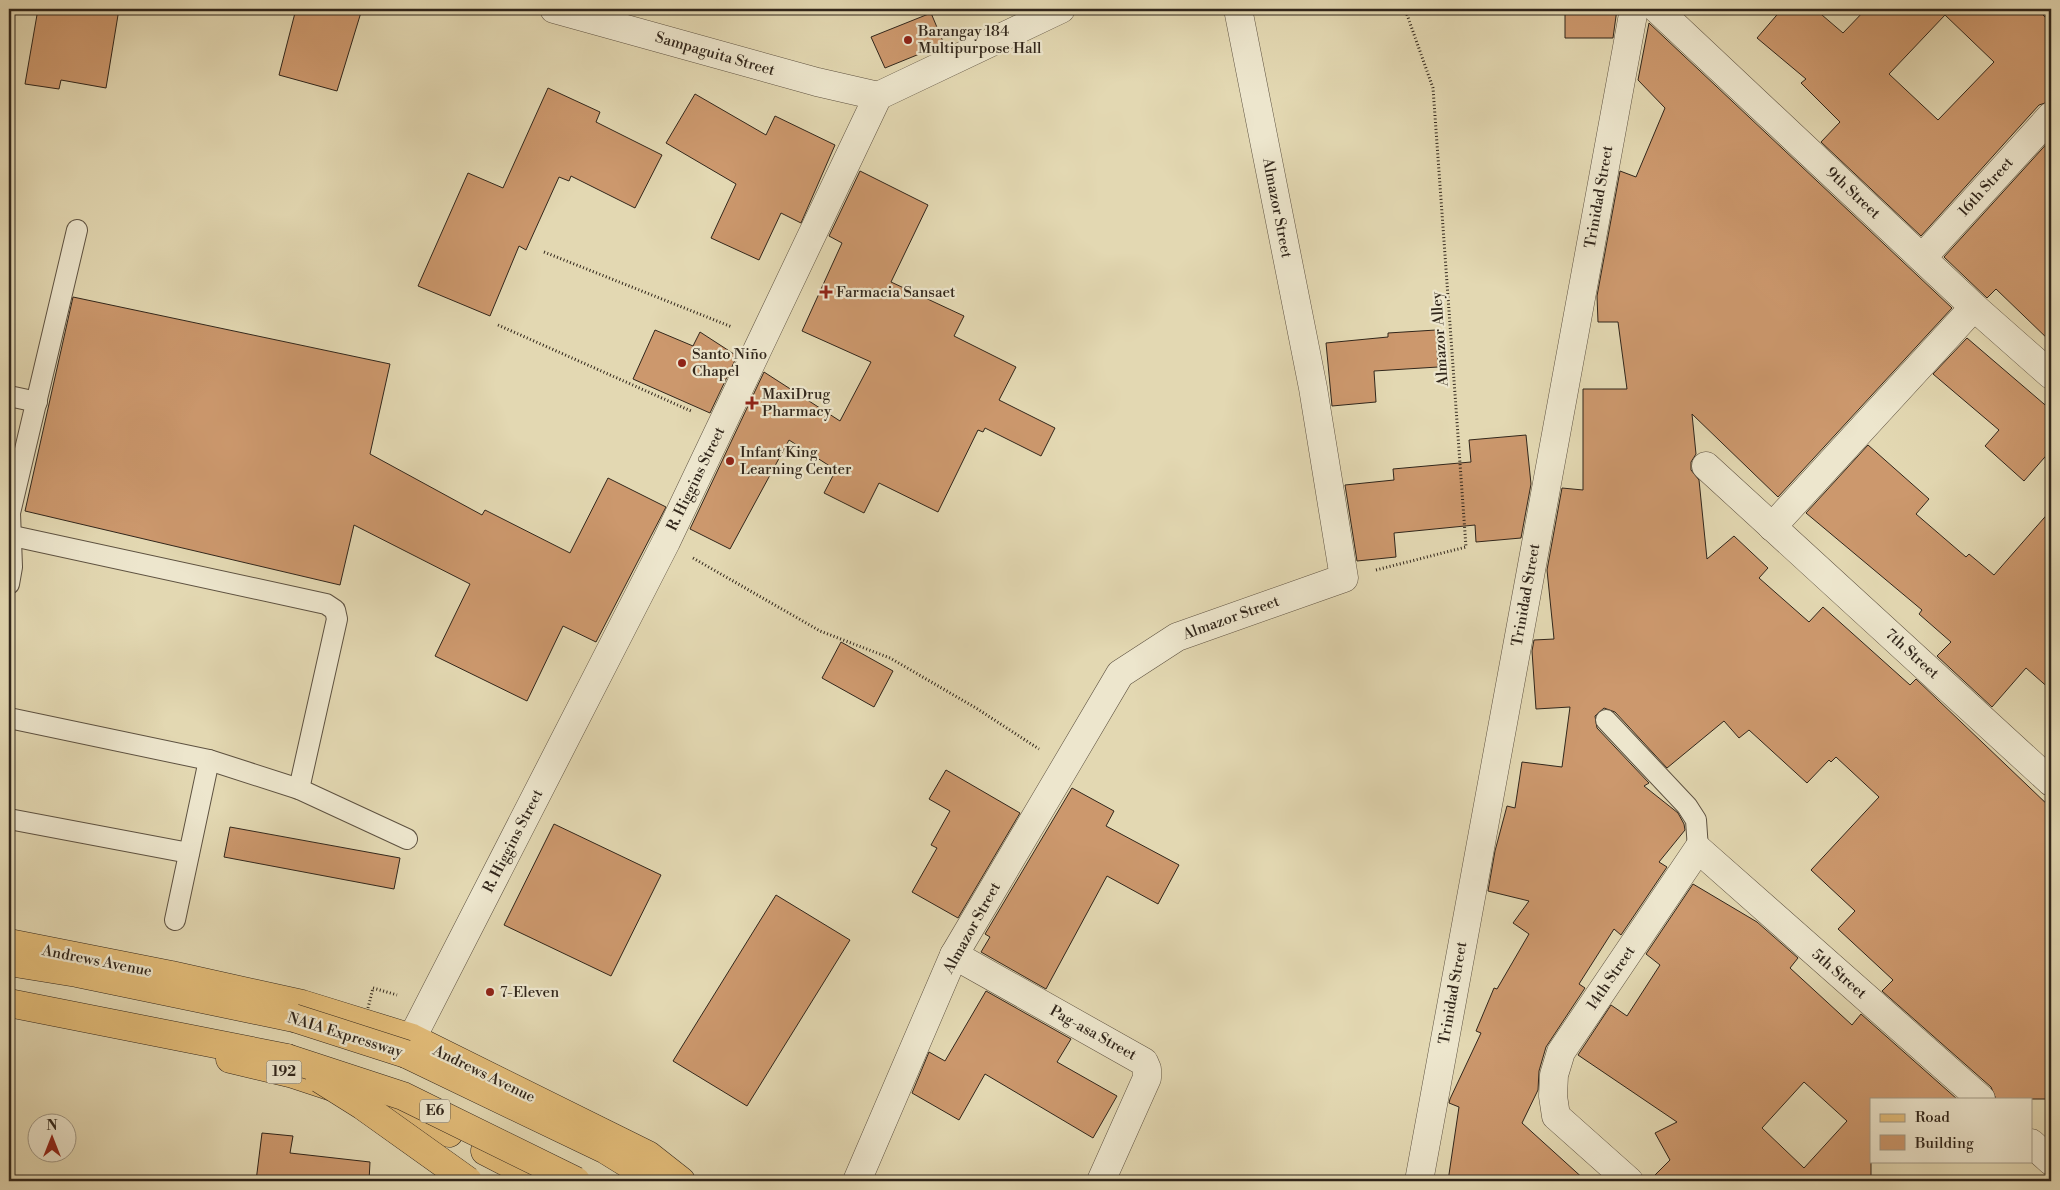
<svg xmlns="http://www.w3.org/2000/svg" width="2060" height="1190" viewBox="0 0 2060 1190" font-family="'Libre Bodoni',serif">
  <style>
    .building { fill: #cc986d; stroke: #31261b; fill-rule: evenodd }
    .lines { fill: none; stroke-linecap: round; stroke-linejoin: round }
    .service-casing { stroke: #5e5241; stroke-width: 22 }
    .minor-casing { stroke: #5e5241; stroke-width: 29 }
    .primary-casing { stroke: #31261b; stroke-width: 29 }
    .motorway-casing { stroke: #31261b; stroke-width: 29 }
    .path { stroke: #31261b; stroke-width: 3; stroke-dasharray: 1 2.5; stroke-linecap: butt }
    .service { stroke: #ede6cd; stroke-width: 20 }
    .minor { stroke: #ede6cd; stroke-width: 28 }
    .primary { stroke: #e2bc79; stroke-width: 28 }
    .motorway { stroke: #e2bc79; stroke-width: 28 }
    .motorway-bridge-casing { stroke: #31261b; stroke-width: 29; stroke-linecap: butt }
    .path-bridge { stroke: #31261b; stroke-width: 3; stroke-dasharray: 1 2.5; stroke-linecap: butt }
    .motorway-bridge { stroke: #e2bc79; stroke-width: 28 }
    .poi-dot { fill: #8f2418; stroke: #ede6cd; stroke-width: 2 }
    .labels { text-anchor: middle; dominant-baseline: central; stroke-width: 4.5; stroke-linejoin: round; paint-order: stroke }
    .shield { fill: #ede6cd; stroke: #696050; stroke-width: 1 }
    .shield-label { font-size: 14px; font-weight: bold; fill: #31261b }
    .poi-label { font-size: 15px; fill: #31261b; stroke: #ede6cd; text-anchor: start }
    .street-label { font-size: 15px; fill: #31261b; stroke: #ede6cd }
  </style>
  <rect width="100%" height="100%" fill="#e3d8b2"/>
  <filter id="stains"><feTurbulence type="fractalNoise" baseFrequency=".004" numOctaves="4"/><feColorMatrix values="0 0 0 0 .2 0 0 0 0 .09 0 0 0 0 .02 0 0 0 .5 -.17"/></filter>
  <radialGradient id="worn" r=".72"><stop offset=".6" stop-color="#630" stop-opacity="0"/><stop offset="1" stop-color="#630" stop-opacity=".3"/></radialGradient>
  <g class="building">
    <polygon points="38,9 119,9 106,88 61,80 59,89 25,84"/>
    <polygon points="296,9 362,9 337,91 279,75"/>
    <polygon points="1565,9 1617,9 1613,38 1565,38"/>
    <path d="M1782 9H1815L1843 33 1866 9H2037L2051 23V101L2039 105 1921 236 1821 142 1840 122 1801 83 1806 79 1757 38ZM1945 15 1994 62 1938 120 1889 74Z"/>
    <polygon points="931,13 944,44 885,68 871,37"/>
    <polygon points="1649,23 1952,308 1778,497 1692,414 1696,454 1691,462 1691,470 1699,480 1707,559 1734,536 1768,568 1759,578 1809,622 1823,607 1910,685 1916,679 2051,808 2051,1099 1996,1099 1991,1087 1882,991 1893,980 1838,929 1855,911 1811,870 1879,797 1836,757 1831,762 1829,760 1807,783 1749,730 1739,738 1724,721 1667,768 1615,712 1604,708 1595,716 1597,728 1649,783 1644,786 1678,813 1684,824 1685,830 1659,862 1667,867 1621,935 1614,929 1579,984 1585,988 1546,1047 1539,1071 1538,1090 1522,1123 1586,1181 1448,1181 1459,1107 1449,1103 1450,1099 1481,1033 1476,1031 1494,988 1497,989 1529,934 1513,923 1529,901 1488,891 1495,851 1507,806 1515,808 1522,762 1562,767 1570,707 1536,709 1532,651 1534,640 1554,639 1547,570 1562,488 1583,490 1583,389 1627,389 1618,322 1598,322 1597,296 1620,171 1636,177 1665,108 1638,80"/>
    <polygon points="548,88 600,112 596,122 662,155 635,208 571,176 569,181 559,177 526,250 519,246 490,316 418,286 468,173 503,188"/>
    <polygon points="695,94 766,135 775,116 835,145 801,223 781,213 759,260 711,238 736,184 666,143"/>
    <polygon points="2051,139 2051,342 1996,289 1987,298 1944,257"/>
    <polygon points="860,171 928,205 891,282 964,316 954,336 1016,367 999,400 1055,428 1041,456 985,428 983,432 978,430 938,512 879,483 864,513 824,493 836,470 789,440 730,549 690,529 764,372 840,421 871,362 802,331 842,243 829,236"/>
    <polygon points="73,297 390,364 370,454 482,515 485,510 570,553 608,478 666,507 596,642 563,626 527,701 435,656 470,584 354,525 340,585 25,511"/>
    <polygon points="655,330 693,346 700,332 737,356 710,413 633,379"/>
    <polygon points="1436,330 1438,367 1374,371 1376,402 1332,406 1326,343 1388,337 1388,333"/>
    <polygon points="1967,338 2051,410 2051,450 2024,481 1985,446 1999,430 1933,374"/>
    <polygon points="1526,435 1531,484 1521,538 1476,542 1475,525 1394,533 1396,557 1357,561 1345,485 1394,480 1393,469 1471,462 1469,440"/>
    <polygon points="1868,445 1929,499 1916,514 1966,557 1969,554 1994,575 2051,510 2051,690 2026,668 1992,707 1937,656 1951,642 1919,614 1922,610 1806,513"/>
    <polygon points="841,642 893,671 874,707 822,678"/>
    <polygon points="946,770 1020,813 958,918 912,892 937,848 931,845 950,811 929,799"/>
    <polygon points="1072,788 1114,811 1106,826 1179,865 1158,904 1107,876 1046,989 981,952 990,937 985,934"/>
    <polygon points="554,824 661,875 611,976 504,925"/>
    <polygon points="230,827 400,858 394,889 224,857"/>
    <path d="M1693 884 1757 922 1798 958 1790 968 1852 1025 1861 1014 1957 1099H1871V1181H1649L1670 1160 1655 1133 1677 1122 1578 1055 1611 1005 1627 1016 1660 965 1646 954ZM1804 1082 1847 1121 1804 1168 1762 1128Z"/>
    <polygon points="776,895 850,940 747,1106 673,1061"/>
    <polygon points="986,991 1071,1039 1057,1062 1117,1096 1093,1138 985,1074 959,1120 912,1093 929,1052 945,1061"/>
    <polygon points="262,1133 293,1136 290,1153 370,1162 369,1181 256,1181"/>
  </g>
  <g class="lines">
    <g class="service-casing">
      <g id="service">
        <polyline points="9,396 37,402"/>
        <polyline points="13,536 326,604 335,610 337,619 299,789"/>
        <polyline points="9,584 12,567 10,513 77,230"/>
        <polyline points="9,718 209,760 299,789 407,839"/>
        <polyline points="1606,720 1687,806 1696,820 1698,849"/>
        <polyline points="9,819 189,853"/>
        <polyline points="175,920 209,760"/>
      </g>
    </g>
    <g class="minor-casing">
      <g id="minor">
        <polyline points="554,9 817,82 878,96"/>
        <polyline points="1657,9 1974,307 2051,375"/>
        <polyline points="1922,258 2051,116"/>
        <polyline points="1706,466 2051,782"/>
        <polyline points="1772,527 1974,307"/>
        <polyline points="954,955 1144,1062 1147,1069 1147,1078 1101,1181"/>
        <polyline points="412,1038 666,542 878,96 1061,9"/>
        <polyline points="2031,1143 2051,1161"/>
        <polyline points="857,1181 954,955 1120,674 1177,637 1344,578 1313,388 1238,9"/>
        <polyline points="1419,1181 1634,9"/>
        <polyline points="1629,1181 1556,1116 1553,1096 1554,1075 1561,1052 1698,849 1981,1099"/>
      </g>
    </g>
    <g class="primary-casing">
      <g id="primary">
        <polyline points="9,943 171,975 302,1004 412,1038 648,1155 681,1181"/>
        <polyline points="230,1059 293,1074 396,1108 449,1133"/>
        <polyline points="485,1151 543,1181"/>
      </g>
    </g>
    <g class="motorway-casing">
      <g id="motorway">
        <polyline points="9,962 77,973 294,1018"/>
        <polyline points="9,1003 287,1058"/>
        <polyline points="406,1054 606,1150 656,1181"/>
      </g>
    </g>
    <g class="path">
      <polyline points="544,252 732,327"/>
      <polyline points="498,325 691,411"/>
      <polyline points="693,558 820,631 890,658 976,708 1039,749"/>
      <polyline points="1376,570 1466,547 1433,88 1405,9"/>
      <polyline points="373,988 397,995"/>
    </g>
    <use href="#service" class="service"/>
    <use href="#minor" class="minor"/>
    <use href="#primary" class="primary"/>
    <use href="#motorway" class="motorway"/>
    <g class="motorway-bridge-casing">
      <g id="motorway-bridge">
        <polyline points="294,1018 406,1054"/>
        <polyline points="287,1058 403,1096 576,1181"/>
        <polyline points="320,1079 363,1106 468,1181"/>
      </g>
    </g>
    <polyline class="path-bridge" points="368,1008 373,988"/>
    <use href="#motorway-bridge" class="motorway-bridge"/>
  </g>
  <g class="poi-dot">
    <circle cx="908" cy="40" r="5"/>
    <path d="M823.5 284.5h5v5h5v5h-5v5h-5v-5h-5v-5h5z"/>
    <circle cx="682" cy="363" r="5"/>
    <path d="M749.5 395.5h5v5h5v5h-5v5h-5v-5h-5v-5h5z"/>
    <circle cx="730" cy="461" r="5"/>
    <circle cx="490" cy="992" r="5"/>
  </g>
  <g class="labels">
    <g class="shield">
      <rect x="266.5" y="1060.5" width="35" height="23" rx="4"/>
      <rect x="420" y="1099.5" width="30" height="23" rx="4"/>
    </g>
    <g class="shield-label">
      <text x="284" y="1072">192</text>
      <text x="435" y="1111">E6</text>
    </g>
    <g class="poi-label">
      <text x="918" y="31">Barangay 184<tspan x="918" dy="17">Multipurpose Hall</tspan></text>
      <text x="836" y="292">Farmacia Sansaet</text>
      <text x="692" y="354">Santo Niño<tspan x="692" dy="17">Chapel</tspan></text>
      <text x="762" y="394">MaxiDrug<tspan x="762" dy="17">Pharmacy</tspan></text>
      <text x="740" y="452">Infant King<tspan x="740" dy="17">Learning Center</tspan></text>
      <text x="500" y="992">7-Eleven</text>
    </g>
    <g class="street-label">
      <text transform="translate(715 54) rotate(16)">Sampaguita Street</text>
      <text transform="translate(1986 187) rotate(-48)">16th Street</text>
      <text transform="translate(1853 193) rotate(43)">9th Street</text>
      <text transform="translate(1599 197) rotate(-80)">Trinidad Street</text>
      <text transform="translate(1277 208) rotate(79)">Almazor Street</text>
      <text transform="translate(1440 339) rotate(-94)">Almazor Alley</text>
      <text transform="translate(696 479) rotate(-64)">R. Higgins Street</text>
      <text transform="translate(1526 595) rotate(-80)">Trinidad Street</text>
      <text transform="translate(1231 618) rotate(-20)">Almazor Street</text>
      <text transform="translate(1912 654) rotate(42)">7th Street</text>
      <text transform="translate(513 841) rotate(-63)">R. Higgins Street</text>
      <text transform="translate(972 928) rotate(-61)">Almazor Street</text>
      <text transform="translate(97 961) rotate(11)">Andrews Avenue</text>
      <text transform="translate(1839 974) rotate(41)">5th Street</text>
      <text transform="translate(1611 978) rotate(-56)">14th Street</text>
      <text transform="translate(1453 993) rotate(-80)">Trinidad Street</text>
      <text transform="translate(1093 1033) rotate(29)">Pag-asa Street</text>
      <text transform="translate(345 1035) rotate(17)">NAIA Expressway</text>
      <text transform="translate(484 1074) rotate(26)">Andrews Avenue</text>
    </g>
  </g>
  <rect width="2060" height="1190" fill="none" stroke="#e3d8b2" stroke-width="30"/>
  <rect x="10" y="10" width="2040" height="1170" fill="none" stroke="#31261b" stroke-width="2.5"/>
  <rect x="15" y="15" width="2030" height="1160" fill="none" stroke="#31261b"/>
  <rect x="1870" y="1098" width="162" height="65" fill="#ede6cd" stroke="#a29986"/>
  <rect x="1880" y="1114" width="25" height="8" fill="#e2bc79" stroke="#a29986"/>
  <text x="1915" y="1122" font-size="15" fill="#31261b">Road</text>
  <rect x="1880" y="1135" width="25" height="15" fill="#cc986d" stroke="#a29986"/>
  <text x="1915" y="1148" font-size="15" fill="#31261b">Building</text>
  <g transform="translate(52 1138)"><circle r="24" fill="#ede6cd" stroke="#a29986"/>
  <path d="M0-4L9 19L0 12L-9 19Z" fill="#8f2418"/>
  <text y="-8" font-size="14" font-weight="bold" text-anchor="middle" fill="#31261b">N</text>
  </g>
  <rect width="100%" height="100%" filter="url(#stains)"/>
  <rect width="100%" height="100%" fill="url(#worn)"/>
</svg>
